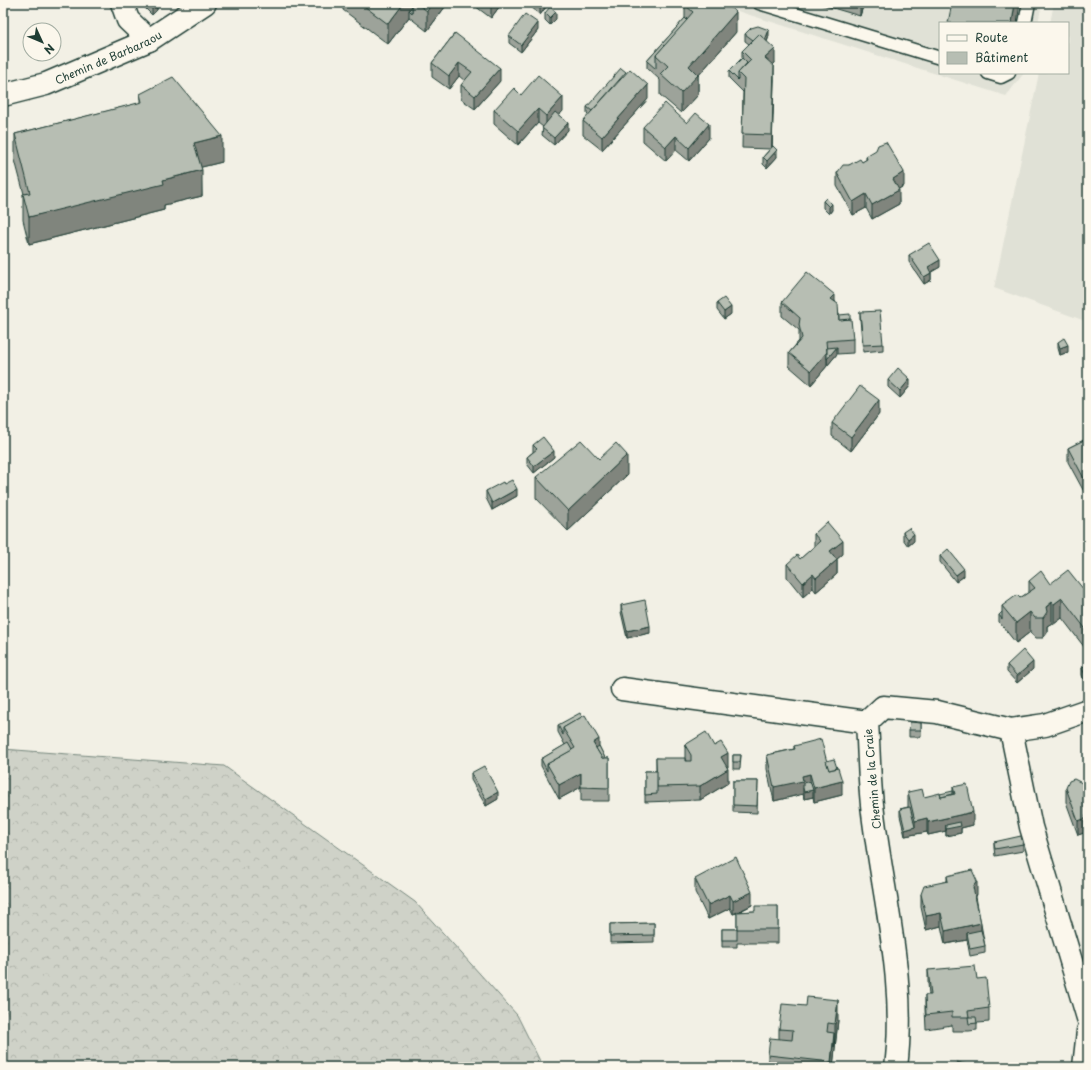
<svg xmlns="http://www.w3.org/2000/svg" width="1091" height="1070" viewBox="0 0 1091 1070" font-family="'Playpen Sans',sans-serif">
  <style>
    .built { fill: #e0e1d6 }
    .forest { fill: url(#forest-crowns); stroke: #77887e }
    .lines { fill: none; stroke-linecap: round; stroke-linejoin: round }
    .lane-casing { stroke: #1f3d34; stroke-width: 15 }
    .street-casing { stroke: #1f3d34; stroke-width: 25 }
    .lane { stroke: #fbf7ec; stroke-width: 12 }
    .street { stroke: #fbf7ec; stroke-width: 22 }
    .wall { fill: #9da39a; stroke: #1f3d34 }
    .shaded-wall { fill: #80857d; stroke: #1f3d34 }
    .building { fill: #b7beb3; stroke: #1f3d34 }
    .labels { text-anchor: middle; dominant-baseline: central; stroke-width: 3.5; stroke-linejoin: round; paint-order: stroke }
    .street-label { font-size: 11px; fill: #1f3d34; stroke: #fbf7ec }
  </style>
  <defs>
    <pattern id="forest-crowns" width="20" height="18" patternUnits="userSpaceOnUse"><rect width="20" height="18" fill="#cfd2c8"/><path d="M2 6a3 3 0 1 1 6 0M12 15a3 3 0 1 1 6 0" fill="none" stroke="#b1b5ac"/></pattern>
  </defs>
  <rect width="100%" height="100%" fill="#f2f0e5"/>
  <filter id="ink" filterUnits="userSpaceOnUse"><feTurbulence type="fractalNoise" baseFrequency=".025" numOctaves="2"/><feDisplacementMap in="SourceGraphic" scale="8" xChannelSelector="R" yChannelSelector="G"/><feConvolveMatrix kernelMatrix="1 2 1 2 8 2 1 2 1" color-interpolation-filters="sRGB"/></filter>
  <g filter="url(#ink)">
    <g class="built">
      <polygon points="712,3 1042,3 1038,23 940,23 940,73 1024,73 1006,96"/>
      <polygon points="1054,3 1088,3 1088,322 994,288 1039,73 1068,73 1068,23 1050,23"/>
    </g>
    <polygon class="forest" points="3,749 224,766 415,902 517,1015 543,1067 3,1067"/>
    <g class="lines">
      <g class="lane-casing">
        <g id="lane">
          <polyline points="759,3 940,58"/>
          <polyline points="1025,23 1029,3"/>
          <polyline points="988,73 1001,77 1009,73"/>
        </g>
      </g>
      <g class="street-casing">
        <g id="street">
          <polyline points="122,3 128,20 149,40"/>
          <path id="s1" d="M3 95 46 84 149 40 205 3"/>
          <polyline points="622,689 867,722"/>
          <polyline points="1011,730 1031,827 1088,1018"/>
          <path d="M896 1067C907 982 883 897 873 813 869 783 869 752 867 722L883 707 937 712 1011 730 1045 725 1088 710"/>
          <polyline points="1084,1067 1088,1031"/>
        </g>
      </g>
      <use href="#lane" class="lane"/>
      <use href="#street" class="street"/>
    </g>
    <g class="wall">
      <polygon points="144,3 157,3 157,10 152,15 144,7"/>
      <polygon points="343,3 448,3 427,31 409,17 388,44 343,10"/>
      <polygon points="471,3 502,3 491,18"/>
      <polygon points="527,3 549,3 540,15"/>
      <polygon points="816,3 864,3 860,16"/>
      <polygon points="685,5 736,32 698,76 698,95 681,113 660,95 660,80 647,68 647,61 685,18"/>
      <polygon points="545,13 556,19 550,25 545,20"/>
      <polygon points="538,30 521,52 509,43 509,36"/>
      <polygon points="455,33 500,81 475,109 461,99 461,85 465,81 459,76 449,89 432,77 432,63"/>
      <polygon points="745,34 769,36 767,42 775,63 773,65 774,80 772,147 777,157 767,168 763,164 763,157 770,149 742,148 743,92 729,78 729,71 742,58 742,51 749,44 745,41"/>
      <polygon points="140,94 222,162 201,167 202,196 164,205 164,210 29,244 23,220 23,194 24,194 15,160 15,134 140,103"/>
      <polygon points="521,95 563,111 559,115 568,130 554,145 542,135 543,127 538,123 518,145 494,124 494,110"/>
      <polygon points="648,99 602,150 583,135 583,121 589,115 587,113 587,107"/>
      <polygon points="687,123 709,138 689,161 676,150 666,161 643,141 643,127"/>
      <polygon points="866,156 904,186 898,189 899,204 872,219 866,208 853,215 837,186 837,173 849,165 862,162 866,160"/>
      <polygon points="826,198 832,210 829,214 823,208 823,201"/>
      <polygon points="909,255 940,267 931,272 931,280 924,284 909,262"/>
      <polygon points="835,301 839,315 853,339 853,353 837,354 811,385 789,366 789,353 799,341 799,330 782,316 782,302"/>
      <polygon points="717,303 731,314 724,319 717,310"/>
      <polygon points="860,312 883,344 883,350 863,352 860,319"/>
      <polygon points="1058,342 1068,352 1060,355 1058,348"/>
      <polygon points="888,380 910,386 900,398 888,387"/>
      <polygon points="879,414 851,451 832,436 832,423"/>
      <polygon points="1088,438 1088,499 1068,462 1068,448"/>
      <polygon points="533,445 554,457 534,473 527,464 527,457 533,452"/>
      <polygon points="599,459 627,475 568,531 536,498 536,477"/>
      <polygon points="504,484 517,496 492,510 486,498 486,491"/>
      <polygon points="903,532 914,541 908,546 903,539"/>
      <polygon points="814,534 843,554 837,559 837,574 816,592 813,588 803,597 787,577 787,564 800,559 814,547"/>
      <polygon points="940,556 964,576 956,582 940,562"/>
      <polygon points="1029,581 1084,590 1088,587 1085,648 1062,618 1054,624 1052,623 1047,626 1047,633 1043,638 1035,638 1030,632 1016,643 999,622 999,615 1002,612 1002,606 1020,598 1029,592"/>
      <polygon points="621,605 650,633 627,638 621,612"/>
      <polygon points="1007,665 1033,669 1017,683 1007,672"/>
      <polygon points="1088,666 1088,688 1082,675 1082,668"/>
      <polygon points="921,723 921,737 909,737 909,730"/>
      <polygon points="558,725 599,746 605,758 609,758 609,801 581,801 581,787 559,799 541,766 541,759 565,745 558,732"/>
      <polygon points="685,745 714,746 728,767 727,767 728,783 700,800 645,802 645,771 656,771 656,758 686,761 685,759"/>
      <polygon points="794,746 826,761 842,795 814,802 813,797 804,799 803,794 774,801 767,769 767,755 794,749"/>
      <polygon points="733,755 741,755 740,769 733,769"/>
      <polygon points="471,773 498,799 486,806 471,780"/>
      <polygon points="733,781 758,781 757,813 733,812"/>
      <polygon points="953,787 973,825 961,828 961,833 946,836 946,831 928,835 927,832 905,836 900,816 900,809 908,807 908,792 924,797 953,794"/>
      <polygon points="1066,788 1087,827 1084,833 1078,835 1066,802"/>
      <polygon points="994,842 1023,844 1023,851 995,856 994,848"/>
      <polygon points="947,876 977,894 976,897 985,946 985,953 970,956 967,940 945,944 941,926 926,930 921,907 921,894 947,881"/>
      <polygon points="695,879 752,905 739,912 755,911 778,906 778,943 737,943 737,947 722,947 722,929 737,929 737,913 733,914 730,908 708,919 695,892"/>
      <polygon points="654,923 654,942 610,943 610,924"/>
      <polygon points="928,970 977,979 989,1008 989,1022 977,1023 977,1030 969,1031 952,1031 952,1025 926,1029 925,1009 925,995 929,995 928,983"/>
      <polygon points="838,1020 833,1067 768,1067 768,1055 779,1039 779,1029"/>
    </g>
    <g class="shaded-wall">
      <polygon points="157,3 157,10 152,15 152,8"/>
      <polygon points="404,3 412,3 412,13 409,10 409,17 388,44 388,24"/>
      <polygon points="432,3 448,3 427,31 427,11"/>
      <polygon points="492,3 502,3 491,18 491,4"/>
      <polygon points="544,3 549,3 540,15 540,8"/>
      <polygon points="860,3 864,3 860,16"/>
      <polygon points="1015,3 1020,3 1017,23 1012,23"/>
      <polygon points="556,12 556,19 550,25 550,18"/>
      <polygon points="736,12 736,32 698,76 698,95 681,113 681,93 689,66"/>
      <polygon points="538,23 538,30 521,52 521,45"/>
      <polygon points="769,30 769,36 763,52 763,45"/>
      <polygon points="775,49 775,63 765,71 765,58"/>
      <polygon points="459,63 459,76 449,89 449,76"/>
      <polygon points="774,66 774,80 772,149 772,135"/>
      <polygon points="500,68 500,81 475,109 475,96"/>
      <polygon points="648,85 648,99 602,150 602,137"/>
      <polygon points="563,97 563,111 546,130 546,116"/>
      <polygon points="538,109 538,123 518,145 518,131"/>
      <polygon points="568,123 568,130 554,145 554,138"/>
      <polygon points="709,124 709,138 689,161 689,148"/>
      <polygon points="222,136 222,162 194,169 194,143"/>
      <polygon points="676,136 676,150 666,161 666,147"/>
      <polygon points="777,150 777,157 767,168 767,161"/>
      <polygon points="202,170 202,196 164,205 164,210 29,244 29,217 163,180"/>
      <polygon points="904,172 904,186 893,192 893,179"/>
      <polygon points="899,190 899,204 872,219 872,205"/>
      <polygon points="866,194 866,208 853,215 853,202"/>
      <polygon points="832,204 832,210 829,214 829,207"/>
      <polygon points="940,260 940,267 928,274 928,267"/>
      <polygon points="931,273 931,280 924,284 924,277"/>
      <polygon points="835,295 835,308 831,299"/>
      <polygon points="731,307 731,314 724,319 724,312"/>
      <polygon points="1068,345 1068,352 1060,355 1060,348"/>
      <polygon points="837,347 837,354 827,366 827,359"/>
      <polygon points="827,352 827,366 811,385 811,371"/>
      <polygon points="910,379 910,386 900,398 900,391"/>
      <polygon points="879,400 879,414 851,451 851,437"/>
      <polygon points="554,451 554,457 534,473 534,466"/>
      <polygon points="627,455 627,475 568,531 568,511"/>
      <polygon points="517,489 517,496 492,510 492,503"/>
      <polygon points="914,534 914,541 908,546 908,539"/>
      <polygon points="843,541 843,554 830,565 830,551"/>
      <polygon points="837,560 837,574 816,592 816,578"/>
      <polygon points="964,569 964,576 956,582 956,575"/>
      <polygon points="813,574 813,588 803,597 803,583"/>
      <polygon points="1062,598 1062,618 1054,624 1054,604"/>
      <polygon points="1052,603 1052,623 1047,626 1047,633 1043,638 1043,618 1046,607"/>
      <polygon points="1030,612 1030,632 1016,643 1016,623"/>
      <polygon points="650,626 650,633 627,638 627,631"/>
      <polygon points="1088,626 1088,646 1085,648 1085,628"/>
      <polygon points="1033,662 1033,669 1017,683 1017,676"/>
      <polygon points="599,739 599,753 593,743"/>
      <polygon points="728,753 728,767 721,771 721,757"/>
      <polygon points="728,769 728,783 700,800 700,786"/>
      <polygon points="581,773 581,787 559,799 559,785"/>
      <polygon points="810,774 810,788 803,788 803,794 774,801 774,787 802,776"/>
      <polygon points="842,781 842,795 814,802 814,788"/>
      <polygon points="813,790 813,797 804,799 804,792"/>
      <polygon points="498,792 498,799 486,806 486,799"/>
      <polygon points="973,812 973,825 961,828 961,833 946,836 946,825 946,831 928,835 928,822"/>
      <polygon points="1088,813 1088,827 1087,827 1084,833 1078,835 1078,821"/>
      <polygon points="927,818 927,832 905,836 905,830 915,827 915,821"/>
      <polygon points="977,881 977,894 973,900 973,887"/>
      <polygon points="752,892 752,905 733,914 733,901"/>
      <polygon points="730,895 730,908 708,919 708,905"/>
      <polygon points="941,913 941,926 926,930 926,916"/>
      <polygon points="981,923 981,937 967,933 967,940 945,944 945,931"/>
      <polygon points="838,1000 838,1020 833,1067 831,1067 834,1033 834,1047 835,1037 835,1024"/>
    </g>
    <g class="building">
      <polygon points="147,3 157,3 152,8"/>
      <polygon points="360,3 404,3 388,24"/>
      <polygon points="416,3 432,3 427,11"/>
      <polygon points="535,3 544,3 540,8"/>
      <polygon points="686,3 711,3 713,4 714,3 726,3 736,12 689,66 698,75 681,93 660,74 668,66 656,55 693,12 685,5"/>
      <polygon points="952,3 1015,3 1012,23 948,23"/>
      <polygon points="412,6 412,13 409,10"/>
      <polygon points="550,7 556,12 550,18 545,13"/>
      <polygon points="525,14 538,23 521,45 509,36"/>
      <polygon points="685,18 687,20 656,55 656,69 647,61"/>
      <polygon points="758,26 769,30 765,40 759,34 753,40 745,34 751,28"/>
      <polygon points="455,33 500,68 475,96 461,85 472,72 459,63 449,76 432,63"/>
      <polygon points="759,34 775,49 765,58 774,66 772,135 742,134 744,79 738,73 751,60 742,51"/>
      <polygon points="742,58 747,63 738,73 738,80 729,71"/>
      <polygon points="621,68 626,72 592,111 587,107"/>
      <polygon points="630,69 648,85 602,137 583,121"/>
      <polygon points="538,75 563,97 546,116 538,109 518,131 494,110 514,88 521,95"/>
      <polygon points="173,77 222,136 194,143 202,170 163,180 164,184 29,217 23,194 30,193 15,134 142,102 140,94"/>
      <polygon points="665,103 687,123 696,113 709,124 689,148 676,136 666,147 643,127"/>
      <polygon points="555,112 568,123 554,138 542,128"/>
      <polygon points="886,142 904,172 893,179 899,190 872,205 866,194 853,202 837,173 843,165 849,165 860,159 862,162 867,159 866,156 876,150 878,145"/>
      <polygon points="773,146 777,150 767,161 763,157"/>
      <polygon points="826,198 832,204 829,207 823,201"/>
      <polygon points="929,243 940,260 928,267 931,273 924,277 909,255"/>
      <polygon points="807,272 835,295 831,299 838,304 839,320 851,319 853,339 826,341 827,352 811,371 789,353 802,338 799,325 800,318 782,302"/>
      <polygon points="724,298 731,307 724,312 717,303"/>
      <polygon points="880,311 883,344 863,345 860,312"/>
      <polygon points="850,314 850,319 839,320 839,315"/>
      <polygon points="1064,338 1068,345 1060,348 1058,342"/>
      <polygon points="837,347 827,359 827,348"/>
      <polygon points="898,368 910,379 900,391 888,380"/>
      <polygon points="860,386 879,400 851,437 832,423"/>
      <polygon points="543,437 554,451 534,466 527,457 537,449 533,445"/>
      <polygon points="1088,438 1088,486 1068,448"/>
      <polygon points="581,440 599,459 616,443 627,455 568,511 536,477"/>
      <polygon points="512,480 517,489 492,503 486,491 503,482 504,484"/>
      <polygon points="827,522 843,541 830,551 837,560 816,578 813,574 803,583 787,564 797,555 800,559 820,541 814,534"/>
      <polygon points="909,528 914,534 908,539 903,532"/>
      <polygon points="948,549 964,569 956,575 940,556"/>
      <polygon points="1068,570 1084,590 1088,587 1088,593 1087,594 1088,595 1088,626 1085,628 1062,598 1054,604 1052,602 1046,607 1047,612 1043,618 1035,618 1030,612 1016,623 1002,606 1017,595 1020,598 1035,588 1029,581 1041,571 1050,584"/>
      <polygon points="645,600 650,626 627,631 621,605"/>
      <polygon points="1002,612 1002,619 999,615"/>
      <polygon points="1023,650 1033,662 1017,676 1007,665"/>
      <polygon points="1088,666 1088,681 1082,668"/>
      <polygon points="580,713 582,717 563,728 563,735 558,725"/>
      <polygon points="585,715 599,739 593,743 602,758 609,758 609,788 581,787 581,773 559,785 547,764 575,748 563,728"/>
      <polygon points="910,722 921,723 921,730 909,730"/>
      <polygon points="706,732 714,746 721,742 728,753 721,757 728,769 700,786 657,787 656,758 685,758 685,761 691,761 691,755 685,745"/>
      <polygon points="821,739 829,770 838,768 842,781 814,788 810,774 802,776 803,781 774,787 767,755 795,749 794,746"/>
      <polygon points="568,743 572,750 547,764 547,771 541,759"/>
      <polygon points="599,746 605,758 602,758 596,748"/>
      <polygon points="733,755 741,755 740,762 733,762"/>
      <polygon points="834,759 837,768 829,770 826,761"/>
      <polygon points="484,766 498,792 486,799 471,773"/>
      <polygon points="645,771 657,771 657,794 645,795"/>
      <polygon points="1074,779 1082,783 1088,780 1088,813 1087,814 1084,819 1078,821 1066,788 1069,781"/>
      <polygon points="733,781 758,781 757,806 733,805"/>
      <polygon points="810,781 813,790 804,792 803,788 803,783"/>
      <polygon points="967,784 973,812 928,822 927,818 915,821 908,792 922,789 924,797 940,793 941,797 955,794 953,787"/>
      <polygon points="953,791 953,794 941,797 940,794"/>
      <polygon points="910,807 915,827 905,830 900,809"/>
      <polygon points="960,822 961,826 946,829 946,825"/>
      <polygon points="1021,836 1023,844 995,849 994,842"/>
      <polygon points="736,857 752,892 733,901 730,895 708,905 695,879"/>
      <polygon points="972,870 977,881 973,887 981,923 945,931 941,913 926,916 921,894 924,886 948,881 947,876"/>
      <polygon points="755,906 778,906 778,929 737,929 737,912 755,911"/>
      <polygon points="654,923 654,935 610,936 610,924"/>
      <rect x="722" y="929" width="15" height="11"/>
      <polygon points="981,930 985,946 970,949 967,933"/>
      <polygon points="975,966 977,979 986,978 989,1008 968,1011 969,1017 952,1017 952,1012 926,1015 925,995 931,995 928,970"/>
      <polygon points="807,997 838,1000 835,1024 828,1023 827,1032 834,1033 831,1062 768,1055 770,1038 792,1040 793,1030 779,1029 782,1004 806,1006"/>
      <polygon points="968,1017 976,1017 977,1023 969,1024"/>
      <polygon points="957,1062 975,1067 955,1067"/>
    </g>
  </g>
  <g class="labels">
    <g class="street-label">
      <text stroke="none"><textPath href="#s1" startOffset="112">Chemin de Barbaraou</textPath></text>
      <text transform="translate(872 779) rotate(-95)">Chemin de la Craie</text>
    </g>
  </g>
  <rect width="1091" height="1070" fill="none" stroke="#fbf7ec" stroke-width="16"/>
  <rect x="8" y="8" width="1075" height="1054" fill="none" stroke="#1f3d34" stroke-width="1.5" filter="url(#ink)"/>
  <rect x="939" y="22" width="130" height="52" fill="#fbf7ec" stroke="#a3ada2"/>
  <rect x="947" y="35" width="20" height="6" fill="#fbf7ec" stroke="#a3ada2"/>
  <text x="975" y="42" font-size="12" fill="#1f3d34">Route</text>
  <rect x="947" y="52" width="20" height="12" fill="#b7beb3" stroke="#a3ada2"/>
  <text x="975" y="62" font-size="12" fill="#1f3d34">Bâtiment</text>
  <g transform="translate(42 42) rotate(134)"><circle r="19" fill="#fbf7ec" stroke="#a3ada2"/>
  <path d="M0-3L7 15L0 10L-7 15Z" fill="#1f3d34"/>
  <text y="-6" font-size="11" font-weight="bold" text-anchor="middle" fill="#1f3d34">N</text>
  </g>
</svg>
